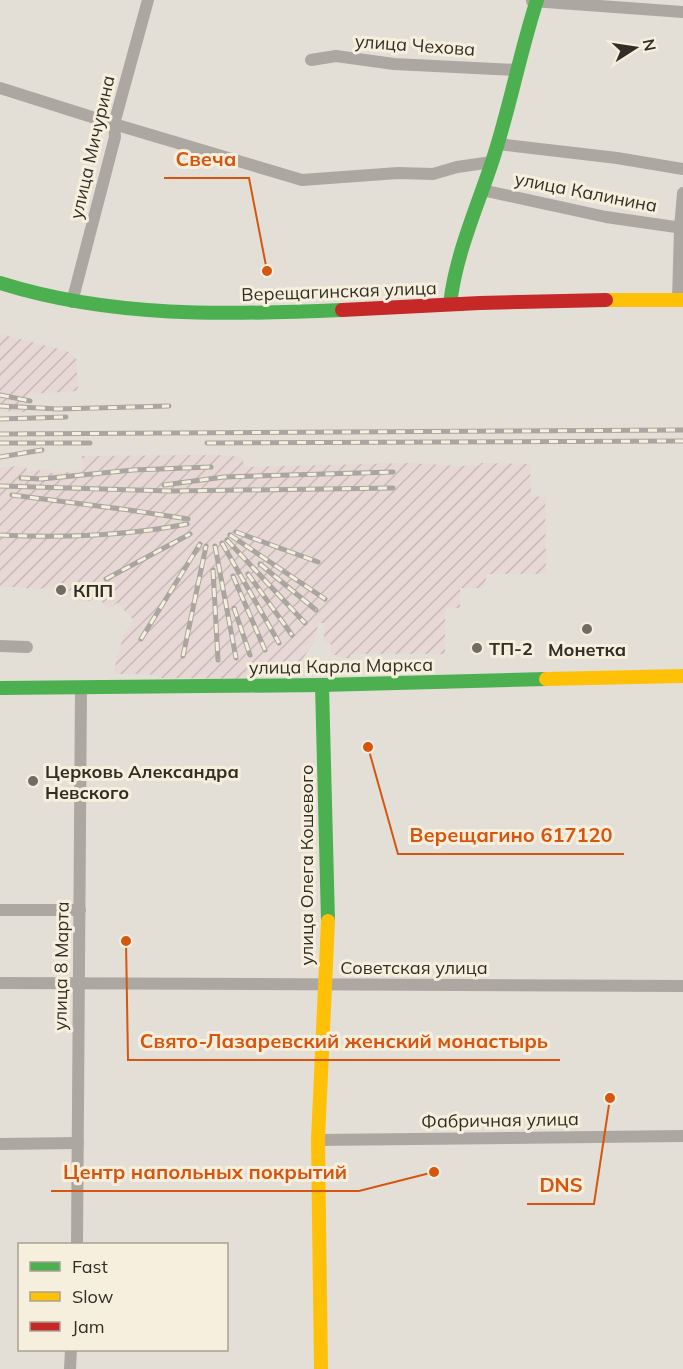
<svg xmlns="http://www.w3.org/2000/svg" width="683" height="1369" viewBox="0 0 683 1369" font-family="Mulish,sans-serif">
  <style>
    .industrial { fill: url(#industrial-furrows) }
    .lines { fill: none; stroke-linecap: round; stroke-linejoin: round }
    .street { stroke: #ada7a2; stroke-width: 12 }
    .fast { stroke: #4caf50; stroke-width: 14 }
    .slow { stroke: #ffc107; stroke-width: 14 }
    .jam { stroke: #c62828; stroke-width: 14 }
    .rail-casing { stroke: #aaa69f; stroke-width: 5 }
    .rail { stroke: #f7efdd; stroke-width: 3; stroke-dasharray: 9; stroke-linecap: butt }
    .poi-dot { fill: #6f6c64; stroke: #f7efdd; stroke-width: 2 }
    .labels { text-anchor: middle; dominant-baseline: central; stroke-width: 6; stroke-linejoin: round; paint-order: stroke }
    .street-label { font-size: 18px; fill: #312e27; stroke: #f7efdd }
    .poi-label { font-size: 18px; font-weight: bold; fill: #312e27; stroke: #f7efdd; text-anchor: start }
    .leader { fill: none; stroke: #d6550f; stroke-width: 2 }
    .callout-dot { fill: #d6550f; stroke: #f7efdd; stroke-width: 2 }
    .callout-label { font-size: 20px; text-anchor: middle; font-weight: bold; fill: #d6550f; stroke: #f7efdd; stroke-width: 6; stroke-linejoin: round; paint-order: stroke }
  </style>
  <defs>
    <pattern id="industrial-furrows" width="10" height="10" patternUnits="userSpaceOnUse" patternTransform="scale(1.5)"><rect width="10" height="10" fill="#e7d7d5"/><path d="M-1 1l2-2M0 10L10 0M9 11l2-2" fill="none" stroke="#c7b9b7"/></pattern>
  </defs>
  <rect width="100%" height="100%" fill="#e3dfd6"/>
  <g class="industrial">
    <polygon points="0,334 67,351 76,358 78,391 28,394 26,412 0,411"/>
    <polygon points="217,455 242,457 244,467 407,463 461,466 480,465 481,463 530,464 531,496 545,497 546,574 487,574 484,588 460,588 460,608 445,608 445,654 351,654 350,658 340,658 340,655 331,655 331,644 324,644 324,623 318,623 315,640 300,663 288,670 256,679 162,678 149,674 113,674 123,637 133,619 117,603 108,609 94,592 95,600 78,602 76,589 57,594 55,587 37,589 0,586 0,467 26,466 27,471 50,470 51,473 82,471 82,456"/>
  </g>
  <g class="lines">
    <g class="street">
      <polyline points="532,1 683,12"/>
      <polyline points="311,60 336,56 394,64 516,70"/>
      <polyline points="0,88 114,124 302,180 398,173 433,174 457,167 492,162"/>
      <polyline points="498,144 617,158 683,169"/>
      <polyline points="482,190 606,217 683,228"/>
      <polyline points="678,300 680,228 683,193"/>
      <polyline points="72,302 115,137 114,124 148,0"/>
      <polyline points="0,646 27,647"/>
      <polyline points="0,910 80,910"/>
      <polyline points="0,983 683,986"/>
      <polyline points="318,1140 683,1136"/>
      <polyline points="0,1144 78,1143"/>
      <polyline points="77,1244 81,687"/>
      <polyline points="70,1369 71,1350"/>
    </g>
    <g class="fast">
      <path d="M0 283C111 318 227 315 342 310"/>
      <path d="M450 304C456 253 477 208 493 159 510 107 520 52 537 0"/>
      <polyline points="322,685 328,921"/>
      <polyline points="0,688 322,685 546,679"/>
    </g>
    <g class="slow">
      <polyline points="606,300 683,300"/>
      <polyline points="546,679 683,676"/>
      <polyline points="321,1369 318,1140 328,921"/>
    </g>
    <polyline class="jam" points="342,310 480,303 606,300"/>
    <g class="rail-casing">
      <g id="rail">
        <polyline points="0,395 30,401"/>
        <polyline points="0,406 58,409 169,406"/>
        <polyline points="0,419 66,417"/>
        <polyline points="0,434 683,430"/>
        <polyline points="0,443 90,443"/>
        <polyline points="207,443 683,441"/>
        <polyline points="0,457 42,450"/>
        <polyline points="21,478 41,479 133,470 211,467"/>
        <polyline points="164,485 224,477 393,472"/>
        <polyline points="0,486 171,491 393,488"/>
        <polyline points="12,495 129,510 188,519"/>
        <polyline points="236,532 318,562"/>
        <path d="M0 535C63 538 125 536 187 524"/>
        <polyline points="230,535 325,599"/>
        <polyline points="227,540 305,623"/>
        <polyline points="222,543 279,643"/>
        <polyline points="215,546 236,658"/>
        <polyline points="260,564 316,610"/>
        <polyline points="213,570 218,660"/>
        <polyline points="248,574 292,635"/>
        <polyline points="233,576 265,650"/>
        <polyline points="106,579 190,534"/>
        <polyline points="234,608 250,655"/>
        <polyline points="141,639 200,544"/>
        <polyline points="183,656 206,546"/>
      </g>
    </g>
    <use href="#rail" class="rail"/>
  </g>
  <g class="poi-dot">
    <circle cx="61" cy="590" r="6"/>
    <circle cx="587" cy="629" r="6"/>
    <circle cx="477" cy="648" r="6"/>
    <circle cx="33" cy="781" r="6"/>
  </g>
  <g class="labels">
    <g class="street-label">
      <text transform="translate(415 45) rotate(4)">улица Чехова</text>
      <text transform="translate(92 147) rotate(-77)">улица Мичурина</text>
      <text transform="translate(586 192) rotate(11)">улица Калинина</text>
      <text transform="translate(339 291) rotate(-2)">Верещагинская улица</text>
      <text transform="translate(341 666) rotate(-1)">улица Карла Маркса</text>
      <text transform="translate(306 865) rotate(-90)">улица Олега Кошевого</text>
      <text transform="translate(61 966) rotate(-89)">улица 8 Марта</text>
      <text x="414" y="967">Советская улица</text>
      <text transform="translate(500 1120) rotate(-1)">Фабричная улица</text>
    </g>
    <g class="poi-label">
      <text x="73" y="590">КПП</text>
      <text x="489" y="648">ТП-2</text>
      <text x="587" y="649" text-anchor="middle">Монетка</text>
      <text x="45" y="771">Церковь Александра<tspan x="45" dy="21">Невского</tspan></text>
    </g>
  </g>
  <path class="leader" d="M267 271L249 178H164M368 747L398 854H624M126 941L128 1060H560M434 1172L359 1191H51M610 1098L594 1204H527"/>
  <g class="callout-dot">
    <circle cx="267" cy="271" r="6"/>
    <circle cx="368" cy="747" r="6"/>
    <circle cx="126" cy="941" r="6"/>
    <circle cx="434" cy="1172" r="6"/>
    <circle cx="610" cy="1098" r="6"/>
  </g>
  <g class="callout-label">
    <text x="206" y="166">Свеча</text>
    <text x="511" y="842">Верещагино 617120</text>
    <text x="344" y="1048">Свято-Лазаревский женский монастырь</text>
    <text x="205" y="1179">Центр напольных покрытий</text>
    <text x="561" y="1192">DNS</text>
  </g>
  <rect x="18" y="1243" width="210" height="108" fill="#f7efdd" stroke="#a8a294" stroke-width="1.5"/>
  <rect x="30" y="1262" width="30" height="9" fill="#4caf50" stroke="#a8a294" stroke-width="1.5"/>
  <text x="72" y="1273" font-size="18" fill="#312e27">Fast</text>
  <rect x="30" y="1292" width="30" height="9" fill="#ffc107" stroke="#a8a294" stroke-width="1.5"/>
  <text x="72" y="1303" font-size="18" fill="#312e27">Slow</text>
  <rect x="30" y="1322" width="30" height="9" fill="#c62828" stroke="#a8a294" stroke-width="1.5"/>
  <text x="72" y="1333" font-size="18" fill="#312e27">Jam</text>
  <g transform="translate(635 48) rotate(78)" stroke="#f7efdd" stroke-width="4.5" paint-order="stroke">
  <path d="M0-4.5L10 22L0 15L-10 22Z" fill="#312e27"/>
  <text y="-9" font-size="16" font-weight="bold" text-anchor="middle" fill="#312e27">N</text>
  </g>
</svg>
